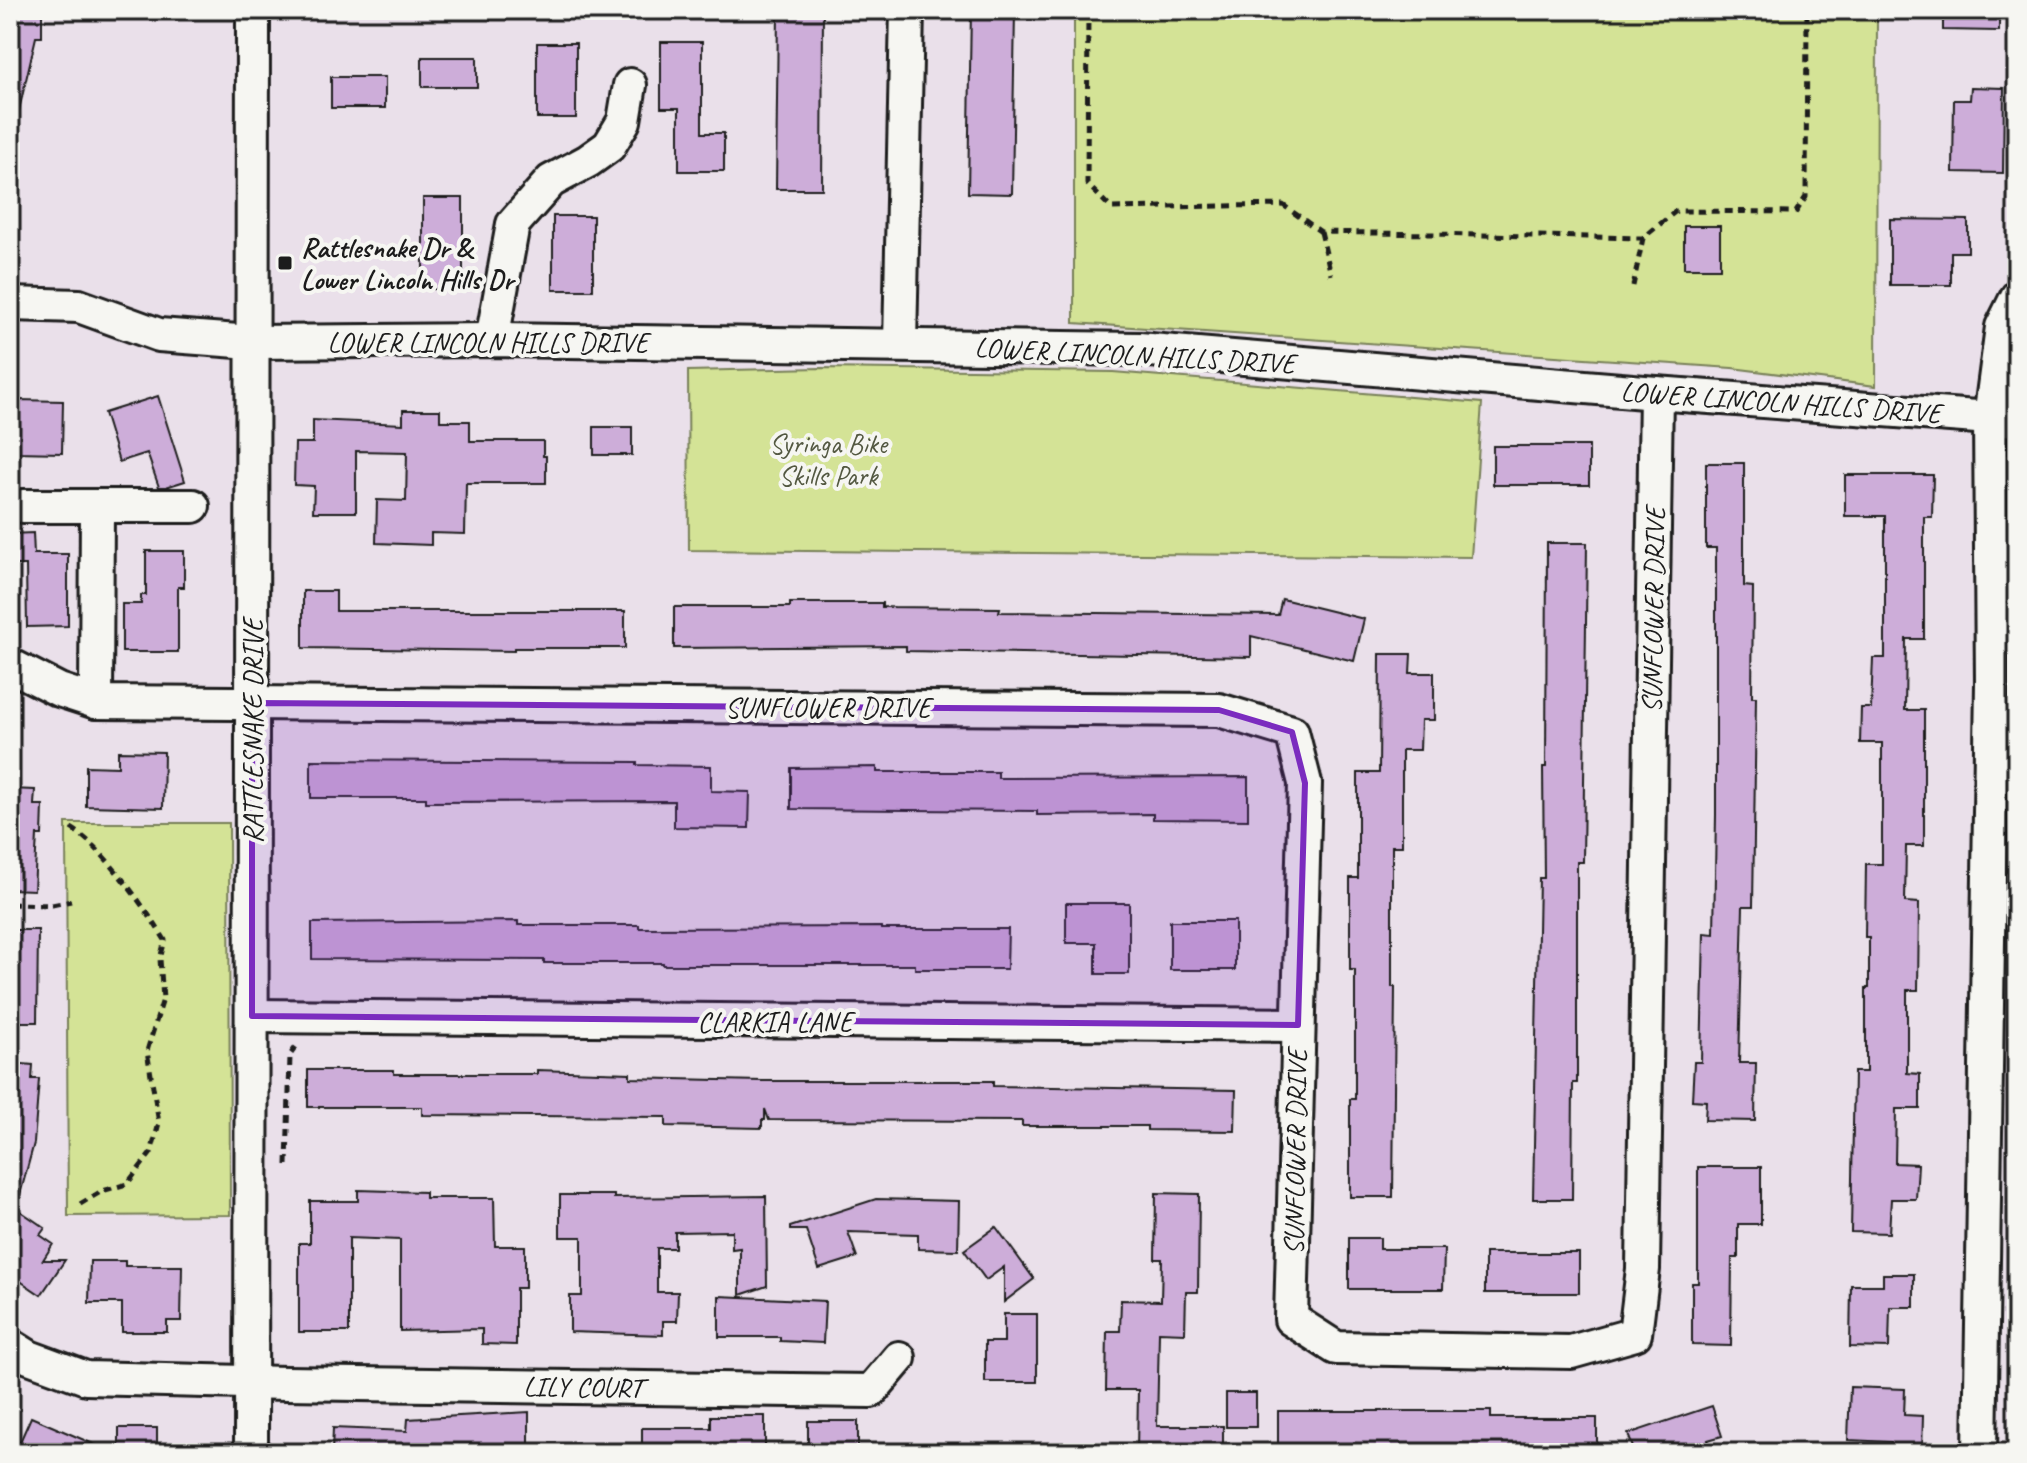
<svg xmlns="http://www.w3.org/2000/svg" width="2027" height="1463" viewBox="0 0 2027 1463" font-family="Caveat,sans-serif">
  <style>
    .green { fill: #d4e396; stroke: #788059; stroke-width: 2 }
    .building { fill: #cdadd9; stroke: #1c1c1c; stroke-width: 2 }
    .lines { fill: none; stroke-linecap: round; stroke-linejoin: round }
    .minor-casing { stroke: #1c1c1c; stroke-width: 38 }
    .path { stroke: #1c1c1c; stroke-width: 5; stroke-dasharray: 8 6; stroke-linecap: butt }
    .minor { stroke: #f6f6f2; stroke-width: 32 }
    .marked { fill: #7b2cbf; fill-opacity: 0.2; stroke: #7b2cbf; stroke-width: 6; stroke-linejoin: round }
    .poi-dot { fill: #1c1c1c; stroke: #f6f6f2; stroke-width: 3 }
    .labels { text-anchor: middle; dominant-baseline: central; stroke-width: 8; stroke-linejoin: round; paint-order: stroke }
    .poi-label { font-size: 28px; font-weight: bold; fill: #1c1c1c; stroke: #f6f6f2; text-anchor: start }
    .street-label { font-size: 28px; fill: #1c1c1c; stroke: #f6f6f2 }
    .park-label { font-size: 28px; fill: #535841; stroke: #f6f6f2 }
  </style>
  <rect width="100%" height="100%" fill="#eae0ea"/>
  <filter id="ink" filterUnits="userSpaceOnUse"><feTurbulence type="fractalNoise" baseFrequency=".0125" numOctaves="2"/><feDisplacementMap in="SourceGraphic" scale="16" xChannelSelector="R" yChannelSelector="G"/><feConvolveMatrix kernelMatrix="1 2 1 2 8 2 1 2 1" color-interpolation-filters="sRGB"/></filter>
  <g filter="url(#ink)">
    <g class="green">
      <polygon points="1074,10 1877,10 1876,386 1732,368 1074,323"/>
      <polygon points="821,368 1113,372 1482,403 1471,557 689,550 688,371"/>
      <polygon points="66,823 229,823 230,1215 68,1216"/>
    </g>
    <g class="building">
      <polygon points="10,10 42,10 42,37 36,37 19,110 10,109"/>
      <polygon points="778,10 823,10 822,189 776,189"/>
      <polygon points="971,10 1015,10 1012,194 968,193"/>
      <polygon points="1943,10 1999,10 1999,31 1943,30"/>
      <polygon points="661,42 702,42 702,133 724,133 724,171 679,171 679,108 661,108"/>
      <rect x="537" y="43" width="39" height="75"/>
      <rect x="422" y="57" width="55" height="30"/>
      <rect x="331" y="77" width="54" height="31"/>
      <polygon points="1971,87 2004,88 2003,173 1953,172 1954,100 1970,100"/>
      <rect x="423" y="198" width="40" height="91"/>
      <rect x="553" y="216" width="40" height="74"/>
      <polygon points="1890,219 1968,220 1968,252 1951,252 1951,285 1890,285"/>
      <rect x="1684" y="226" width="36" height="42"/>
      <polygon points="158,396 185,481 166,487 159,487 147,453 119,462 104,413"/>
      <polygon points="17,400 63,401 62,453 16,452"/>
      <polygon points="403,410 440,410 440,421 470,421 470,441 543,441 543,456 546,456 546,483 466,483 465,534 431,533 431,545 376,543 377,500 406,501 407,452 356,451 356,512 313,512 314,486 294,485 295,443 313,443 313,420 403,424"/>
      <rect x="594" y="427" width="38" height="28"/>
      <rect x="1493" y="446" width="96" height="39"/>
      <polygon points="1706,463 1744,463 1744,586 1753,587 1752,697 1756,697 1753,906 1743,906 1739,1063 1756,1063 1755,1121 1705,1120 1706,1101 1692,1100 1694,1062 1701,1062 1704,933 1714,934 1716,815 1716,548 1706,548"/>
      <polygon points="1845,475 1933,475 1932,517 1924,517 1924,639 1906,639 1905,710 1924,710 1924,846 1906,846 1905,902 1919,903 1918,990 1907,990 1907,1073 1920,1074 1920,1109 1896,1109 1895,1163 1918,1164 1916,1199 1891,1199 1889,1233 1851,1232 1854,1072 1866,1072 1866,988 1869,988 1869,937 1865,937 1866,864 1882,864 1882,743 1860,743 1861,708 1871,708 1873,658 1885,658 1885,516 1845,516"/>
      <polygon points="33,533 34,554 68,554 68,626 27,627 26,565 10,565 10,534"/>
      <polygon points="1547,543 1587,543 1583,862 1577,862 1577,1083 1573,1083 1572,1199 1533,1199 1539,878 1544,878 1543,767 1546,767"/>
      <polygon points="146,551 184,551 184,587 178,587 178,652 122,652 122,604 141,604 141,595 146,595"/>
      <polygon points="303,591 336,591 336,611 625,611 625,648 514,648 514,651 303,648"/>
      <polygon points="1282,599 1364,619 1354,661 1251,636 1251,657 906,651 906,646 674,648 674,607 790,607 790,603 882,603 882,607 1000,608 999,612 1278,615"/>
      <polygon points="1380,654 1411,654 1410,673 1434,673 1434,720 1421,720 1420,750 1402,750 1402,846 1392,846 1392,987 1395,987 1393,1197 1350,1197 1350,1099 1355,1099 1355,970 1350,970 1350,878 1358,878 1358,773 1379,773"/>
      <polygon points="118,751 164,752 163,808 86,806 86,766 118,767"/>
      <polygon points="311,760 637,762 637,765 711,766 711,791 750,792 749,828 674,827 674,801 426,802 426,798 311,798"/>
      <polygon points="877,767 877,772 998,772 998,778 1248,777 1248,820 1153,819 1153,814 1037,815 1037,811 791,809 791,768"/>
      <polygon points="10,789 35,790 34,805 43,805 42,835 37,835 34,890 10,889"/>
      <polygon points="1066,903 1129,903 1129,974 1096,974 1096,943 1066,943"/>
      <polygon points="518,921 518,925 639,925 639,928 881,927 881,929 1008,929 1007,969 915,969 915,965 663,965 663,963 544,963 544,960 312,959 312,923"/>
      <rect x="1170" y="921" width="65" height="49"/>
      <polygon points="10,930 38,930 37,1022 10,1022"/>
      <polygon points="10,1063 33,1065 32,1079 39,1079 34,1143 17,1206 13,1206 45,1228 40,1235 53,1244 43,1260 65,1260 41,1295 10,1274"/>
      <polygon points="308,1070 394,1070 394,1074 537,1074 537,1070 630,1073 630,1078 762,1081 993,1081 993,1086 1236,1090 1235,1131 1147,1130 1147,1126 1022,1126 1022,1121 769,1120 765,1109 765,1120 762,1120 762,1128 666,1126 666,1117 422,1115 422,1107 308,1107"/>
      <polygon points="1698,1167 1761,1167 1761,1224 1738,1224 1738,1258 1732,1258 1731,1346 1692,1345 1692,1283 1698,1283"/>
      <polygon points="358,1190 425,1192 425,1198 494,1198 495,1246 525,1246 525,1288 516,1288 516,1345 482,1344 482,1329 400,1331 400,1240 349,1238 349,1332 299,1332 299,1243 310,1243 310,1201 358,1201"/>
      <polygon points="1156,1193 1199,1194 1198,1292 1186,1292 1185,1333 1159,1332 1157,1426 1223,1426 1223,1453 1137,1453 1138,1390 1106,1390 1107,1331 1120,1331 1121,1300 1161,1301 1162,1259 1155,1259"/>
      <polygon points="560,1195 614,1195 614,1198 766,1196 767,1286 740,1295 740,1248 732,1249 732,1231 675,1232 675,1248 657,1248 657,1292 678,1292 677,1321 663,1321 663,1335 570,1332 570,1296 582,1296 582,1237 560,1237"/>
      <polygon points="876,1199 959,1201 958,1250 918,1249 918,1234 848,1232 857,1257 819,1269 806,1230 790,1230 790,1227"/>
      <polygon points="996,1227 1034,1279 1004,1302 1004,1267 986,1280 964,1250"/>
      <polygon points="1349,1238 1380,1238 1380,1249 1444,1249 1443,1289 1349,1289"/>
      <rect x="1485" y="1253" width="94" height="40"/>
      <polygon points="90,1261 125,1261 125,1266 182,1266 181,1321 167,1321 167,1332 122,1332 122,1303 89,1303"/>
      <polygon points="1883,1274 1914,1274 1914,1307 1890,1307 1889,1348 1850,1347 1851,1285 1883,1285"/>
      <polygon points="719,1296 825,1301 823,1343 780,1341 780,1337 719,1337"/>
      <polygon points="1004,1314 1037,1314 1037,1382 985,1382 985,1342 1004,1342"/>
      <polygon points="1850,1387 1905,1389 1904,1415 1923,1416 1922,1453 1890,1453 1891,1442 1848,1440"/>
      <rect x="1226" y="1393" width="30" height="34"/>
      <polygon points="1712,1406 1722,1436 1708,1440 1712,1453 1635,1453 1628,1434"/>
      <polygon points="1278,1411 1491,1411 1491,1418 1597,1418 1597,1453 1519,1453 1519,1450 1278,1453"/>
      <polygon points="529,1412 529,1453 332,1453 333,1428 407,1431 408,1419"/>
      <polygon points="711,1416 765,1416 765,1453 642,1453 642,1428 711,1428"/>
      <polygon points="31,1417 114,1453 15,1453"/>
      <rect x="808" y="1421" width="50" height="32"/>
      <rect x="119" y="1428" width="38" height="25"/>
    </g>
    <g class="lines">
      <g class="minor-casing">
        <g id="minor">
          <polyline points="10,304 79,306 159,335 251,342 492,340 1139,349 1656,393 2017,420"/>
          <polyline points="492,340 513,224 551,181 588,161 609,146 624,121 630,85"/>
          <polyline points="900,344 907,10"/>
          <polyline points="23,506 97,506"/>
          <polyline points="10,665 59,690 96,702 1219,710 1292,732 1305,783 1291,1319 1336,1348 1571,1352 1635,1334 1643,1269 1656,393"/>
          <polyline points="96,702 97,506 193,506"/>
          <polyline points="252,1016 1298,1025"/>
          <polyline points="10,1345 29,1357 86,1378 286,1383 871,1391 899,1358"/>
          <polyline points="251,1453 253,10"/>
          <polyline points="1980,1453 1992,684 1990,418 2002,327 2017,297"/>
        </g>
      </g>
      <g class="path">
        <polyline points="1088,10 1087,184 1111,208 1283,205 1321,232 1643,238 1676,211 1796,212 1806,197 1807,10"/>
        <polyline points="1321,232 1331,275"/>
        <polyline points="1633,286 1643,238"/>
        <path d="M71 828C102 846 145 908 165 940L160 959 163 999 147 1051 159 1123 151 1153 127 1184 102 1191 75 1207"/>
        <polyline points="10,904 52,905 71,901"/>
        <polyline points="287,1165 290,1055 298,1044"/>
      </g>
      <use href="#minor" class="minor"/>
    </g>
  </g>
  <path class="marked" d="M252 703 1219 710 1292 732 1305 783 1298 1025 252 1016Z"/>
  <rect class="poi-dot" x="277" y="255" width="16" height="16" rx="4"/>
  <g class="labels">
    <g class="poi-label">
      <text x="301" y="247">Rattlesnake Dr &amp;<tspan x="301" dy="32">Lower Lincoln Hills Dr</tspan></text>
    </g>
    <g class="street-label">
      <text x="488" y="342">LOWER LINCOLN HILLS DRIVE</text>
      <text transform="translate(1135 355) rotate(3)">LOWER LINCOLN HILLS DRIVE</text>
      <text transform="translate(1781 402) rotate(4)">LOWER LINCOLN HILLS DRIVE</text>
      <text transform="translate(1653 610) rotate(-89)">SUNFLOWER DRIVE</text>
      <text x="828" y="707">SUNFLOWER DRIVE</text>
      <text transform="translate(252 731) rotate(-90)">RATTLESNAKE DRIVE</text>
      <text x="775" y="1021">CLARKIA LANE</text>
      <text transform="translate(1295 1152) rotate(-89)">SUNFLOWER DRIVE</text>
      <text transform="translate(583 1387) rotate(1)">LILY COURT</text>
    </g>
    <g class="park-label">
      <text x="828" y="443">Syringa Bike<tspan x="828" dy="32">Skills Park</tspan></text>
    </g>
  </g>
  <rect width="2027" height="1463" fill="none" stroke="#f6f6f2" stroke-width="40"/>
  <rect x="20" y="20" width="1987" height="1423" fill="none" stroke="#1c1c1c" stroke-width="3" filter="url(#ink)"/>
</svg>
